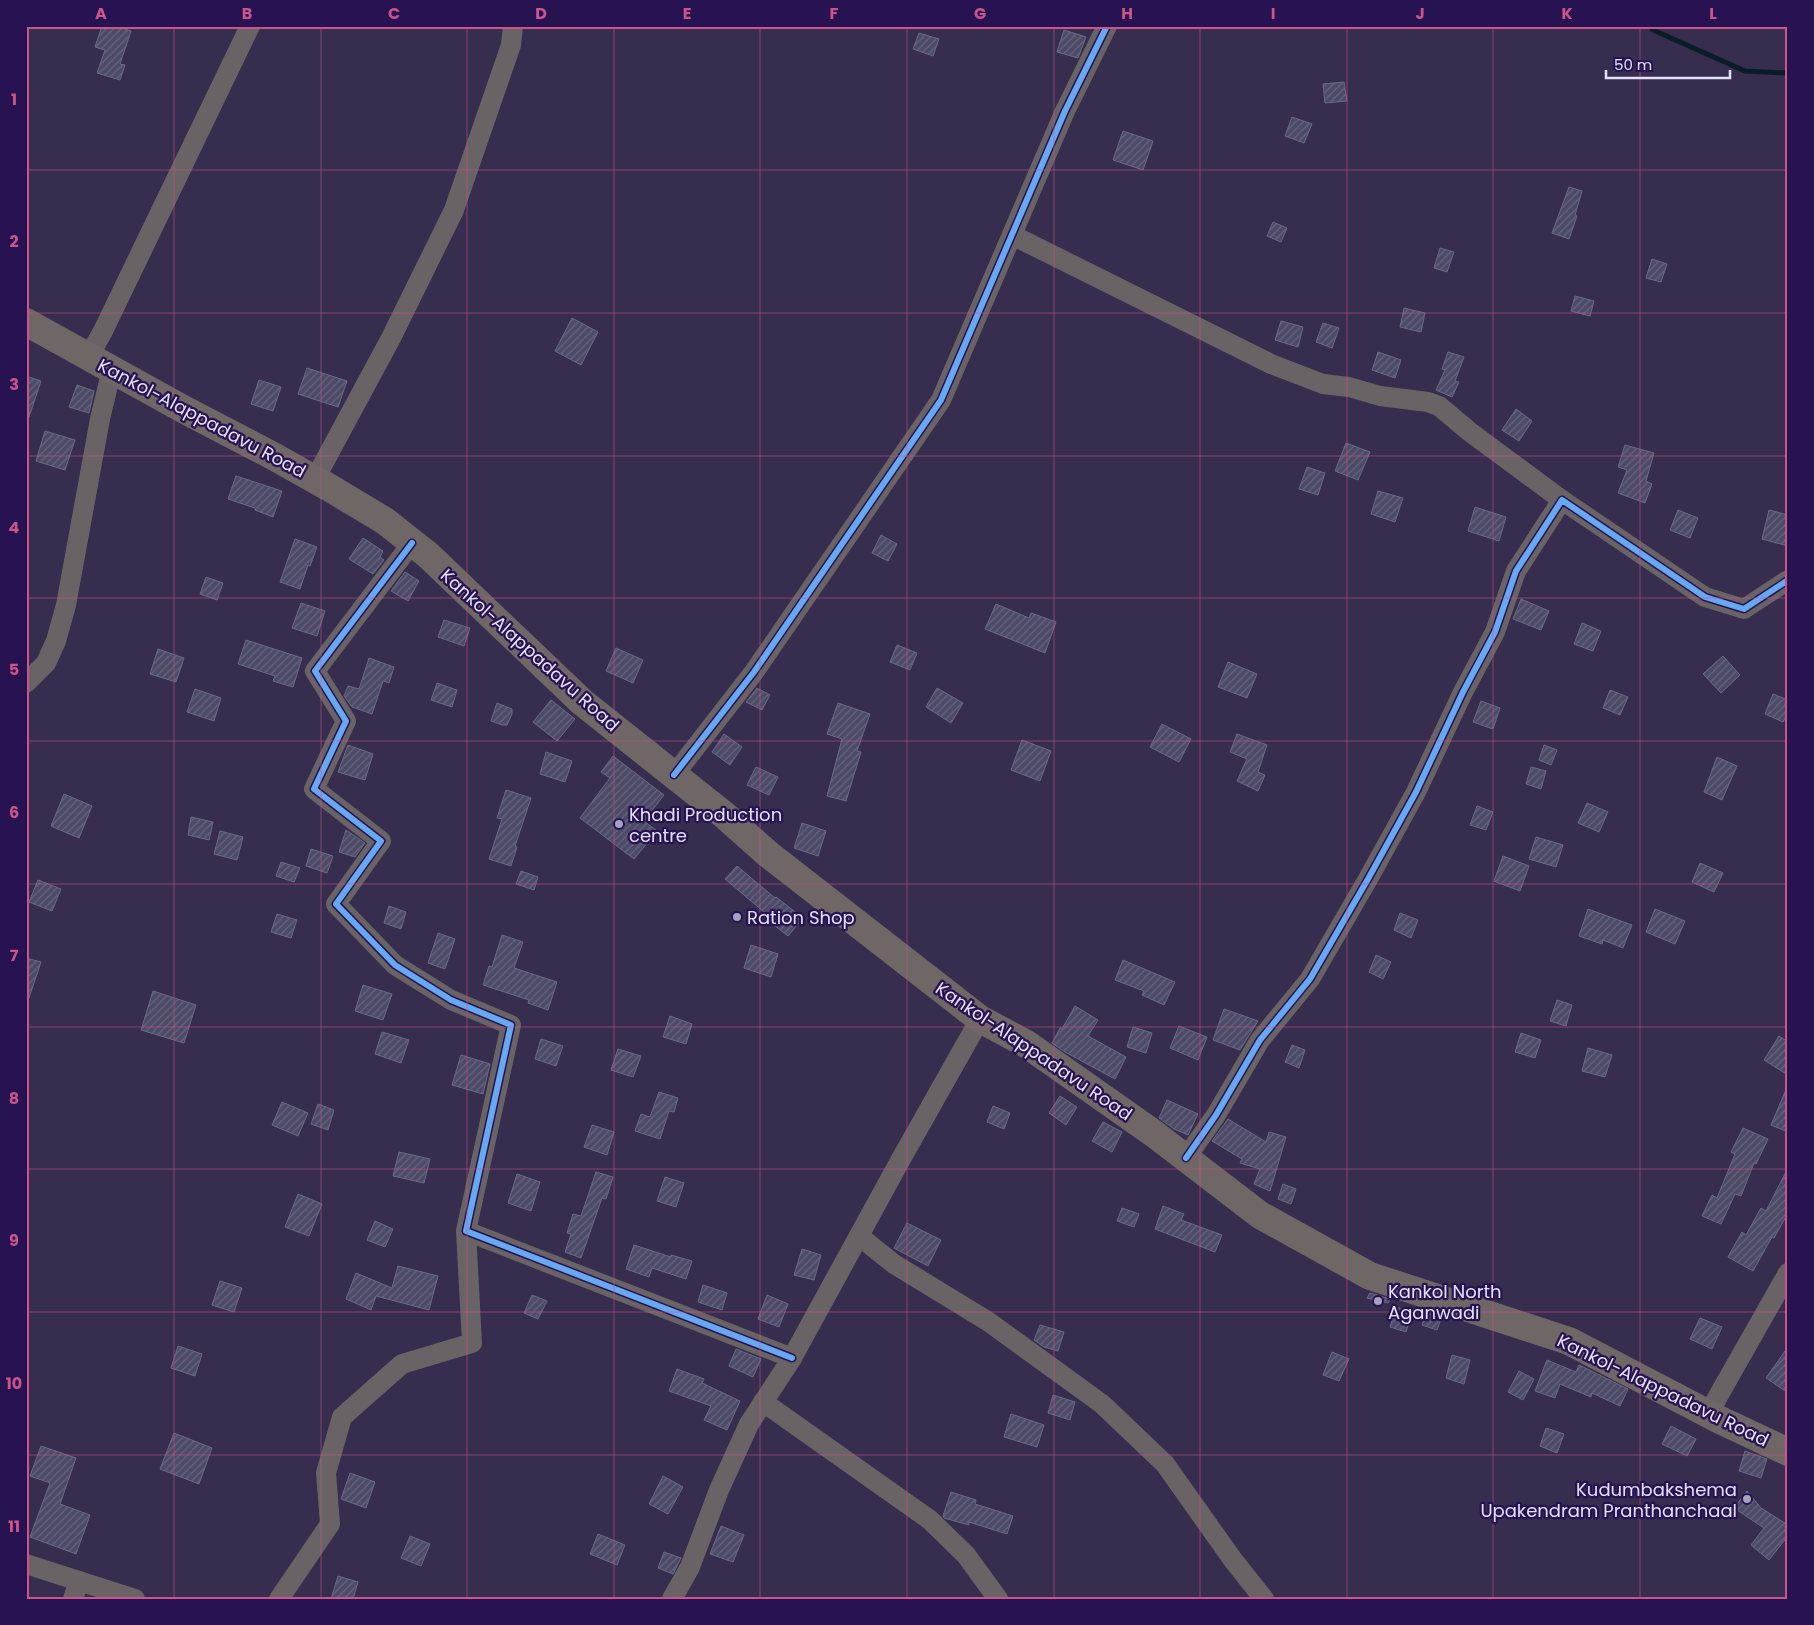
<svg xmlns="http://www.w3.org/2000/svg" width="1814" height="1625" viewBox="0 0 1814 1625" font-family="Poppins,sans-serif">
  <style>
    .lines { fill: none; stroke-linecap: round; stroke-linejoin: round }
    .stream { stroke: #0a1c28; stroke-width: 5 }
    .building { fill: url(#building-hatch); stroke: #6a6a87 }
    .street { stroke: #6a6365; stroke-width: 20 }
    .secondary { stroke: #6f6666; stroke-width: 28 }
    .cycleway-casing { stroke: #271352; stroke-width: 9 }
    .cycleway { stroke: #66a8f1; stroke-width: 6 }
    .grid { fill: none; stroke: #cc548a; stroke-width: 1; stroke-opacity: 0.55 }
    .poi-dot { fill: #a7a2be; stroke: #271352; stroke-width: 2 }
    .labels { text-anchor: middle; dominant-baseline: central; stroke-width: 4.5; stroke-linejoin: round; paint-order: stroke }
    .street-label { font-size: 18px; fill: #e4e1f9; stroke: #271352 }
    .poi-label { font-size: 18px; fill: #e4e1f9; stroke: #271352; text-anchor: start }
    .neatline { fill: none; stroke: #cc548a; stroke-width: 2 }
    .grid-label { font-size: 16px; text-anchor: middle; font-weight: bold; fill: #cc548a }
  </style>
  <defs>
    <pattern id="building-hatch" width="6" height="6" patternUnits="userSpaceOnUse" patternTransform="scale(1.25)"><rect width="6" height="6" fill="#4c4a66"/><path d="M-1 1l2-2M0 6l6-6M5 7l2-2" fill="none" stroke="#66647d"/></pattern>
  </defs>
  <rect width="100%" height="100%" fill="#362d4f"/>
  <g class="lines">
    <polyline class="stream" points="1650,26 1653,30 1745,71 1788,73"/>
  </g>
  <g class="building">
    <polygon points="102,26 116,26 131,31 120,64 125,65 120,80 97,73 105,50 95,47"/>
    <polygon points="1064,30 1086,37 1078,58 1057,52"/>
    <polygon points="919,33 939,39 933,56 913,49"/>
    <polygon points="1344,82 1347,101 1325,103 1323,84"/>
    <polygon points="1292,117 1312,124 1304,143 1285,136"/>
    <polygon points="1123,131 1153,141 1143,170 1113,160"/>
    <polygon points="1569,187 1582,191 1575,215 1577,216 1569,239 1552,233"/>
    <polygon points="1273,222 1287,228 1281,242 1267,236"/>
    <polygon points="1440,248 1454,252 1447,272 1434,268"/>
    <polygon points="1652,259 1667,264 1661,282 1646,278"/>
    <polygon points="1575,296 1594,301 1590,316 1571,311"/>
    <polygon points="1404,308 1425,313 1421,332 1400,327"/>
    <polygon points="572,318 598,332 581,365 555,351"/>
    <polygon points="1281,321 1303,327 1298,347 1275,340"/>
    <polygon points="1323,323 1339,328 1332,348 1316,342"/>
    <polygon points="1378,352 1401,360 1395,378 1372,370"/>
    <polygon points="1448,352 1464,357 1455,381 1459,382 1452,397 1436,390 1445,370 1442,369"/>
    <polygon points="307,368 347,381 338,407 298,394"/>
    <polygon points="26,376 41,381 29,417 26,417"/>
    <polygon points="259,380 281,387 273,411 251,404"/>
    <polygon points="77,385 94,391 89,413 69,407"/>
    <polygon points="1516,409 1532,421 1519,441 1502,430"/>
    <polygon points="45,431 75,440 65,470 36,461"/>
    <polygon points="1346,443 1370,452 1358,480 1335,471"/>
    <polygon points="1625,445 1654,453 1646,481 1652,484 1645,503 1618,493 1627,470 1618,467"/>
    <polygon points="1307,467 1325,473 1318,495 1299,489"/>
    <polygon points="236,476 282,491 273,517 255,510 255,508 228,499"/>
    <polygon points="1378,491 1403,498 1395,522 1371,514"/>
    <polygon points="1475,507 1506,517 1499,541 1468,531"/>
    <polygon points="1678,510 1698,518 1690,538 1670,530"/>
    <polygon points="1769,510 1788,515 1788,546 1762,539"/>
    <polygon points="881,535 897,544 888,561 872,553"/>
    <polygon points="363,538 383,551 380,557 384,560 373,574 349,559"/>
    <polygon points="295,539 317,547 310,566 308,565 300,589 280,582"/>
    <polygon points="405,572 419,581 408,601 391,591"/>
    <polygon points="206,577 223,583 217,600 200,594"/>
    <polygon points="1521,599 1549,611 1541,630 1513,619"/>
    <polygon points="301,603 325,611 317,636 292,628"/>
    <polygon points="996,604 1029,618 1031,613 1056,622 1045,653 985,629"/>
    <polygon points="444,620 470,628 464,646 438,637"/>
    <polygon points="1582,623 1601,631 1593,651 1574,644"/>
    <polygon points="246,640 302,658 293,687 273,681 275,676 238,664"/>
    <polygon points="897,645 917,653 910,670 890,662"/>
    <polygon points="616,648 643,660 633,683 606,671"/>
    <polygon points="158,649 184,658 176,682 150,674"/>
    <polygon points="1723,656 1740,675 1721,693 1703,674"/>
    <polygon points="369,658 394,667 389,683 383,681 372,714 352,707 344,696 348,686 359,689"/>
    <polygon points="1228,662 1257,674 1247,698 1218,687"/>
    <polygon points="437,683 457,690 452,707 431,700"/>
    <polygon points="757,688 770,695 762,710 746,702"/>
    <polygon points="937,688 963,703 951,723 926,707"/>
    <polygon points="195,689 221,698 214,721 187,712"/>
    <polygon points="1610,690 1628,697 1620,715 1603,708"/>
    <polygon points="1773,694 1788,700 1788,712 1783,722 1765,714"/>
    <polygon points="551,700 575,719 557,741 533,722"/>
    <polygon points="1481,701 1500,708 1493,729 1473,722"/>
    <polygon points="497,703 512,709 512,714 507,725 502,725 491,721"/>
    <polygon points="838,703 870,714 857,751 861,752 846,801 827,796 842,739 827,734"/>
    <polygon points="1162,724 1191,739 1179,762 1150,747"/>
    <polygon points="724,734 742,747 730,765 712,752"/>
    <polygon points="1237,734 1267,745 1258,772 1265,775 1258,791 1237,781 1247,759 1230,752"/>
    <polygon points="1022,740 1051,751 1040,781 1011,770"/>
    <polygon points="348,745 373,754 365,780 338,772"/>
    <polygon points="1544,745 1557,750 1551,765 1539,760"/>
    <polygon points="546,752 572,761 565,782 540,774"/>
    <polygon points="613,756 664,795 644,821 657,831 634,859 580,818 610,778 601,772"/>
    <polygon points="1717,757 1737,766 1722,800 1704,792"/>
    <polygon points="756,767 778,777 769,795 747,785"/>
    <polygon points="1531,767 1546,771 1541,789 1526,784"/>
    <polygon points="506,790 531,798 515,846 517,847 511,866 489,859 502,819 497,818"/>
    <polygon points="64,794 92,806 79,838 51,826"/>
    <polygon points="1587,803 1608,812 1599,832 1578,823"/>
    <polygon points="1477,806 1493,812 1486,830 1470,825"/>
    <polygon points="191,817 213,822 209,840 188,835"/>
    <polygon points="802,823 826,831 818,856 794,848"/>
    <polygon points="346,830 365,843 355,857 339,852"/>
    <polygon points="220,831 243,837 237,860 214,854"/>
    <polygon points="1536,837 1563,845 1556,867 1529,859"/>
    <polygon points="311,849 333,856 327,873 306,866"/>
    <polygon points="1503,856 1529,866 1520,891 1494,881"/>
    <polygon points="281,862 300,868 294,882 276,876"/>
    <polygon points="1700,863 1723,873 1714,892 1692,882"/>
    <polygon points="737,866 775,898 776,897 803,918 788,936 761,915 764,912 725,879"/>
    <polygon points="521,871 538,877 534,890 516,884"/>
    <polygon points="38,880 61,889 52,911 29,902"/>
    <polygon points="389,906 406,912 401,929 384,923"/>
    <polygon points="1588,909 1632,925 1623,948 1603,940 1602,944 1579,936"/>
    <polygon points="1655,909 1685,921 1675,944 1646,932"/>
    <polygon points="1400,913 1418,920 1411,938 1394,930"/>
    <polygon points="277,914 297,920 291,938 271,932"/>
    <polygon points="438,933 455,939 445,969 428,963"/>
    <polygon points="502,935 523,942 514,968 557,982 548,1010 528,1003 529,1000 483,985 489,966 492,967"/>
    <polygon points="751,945 778,954 771,977 744,968"/>
    <polygon points="1376,955 1391,962 1383,979 1369,972"/>
    <polygon points="26,958 41,962 29,998 26,998"/>
    <polygon points="1123,960 1175,982 1164,1005 1142,995 1144,991 1115,980"/>
    <polygon points="363,985 392,994 383,1020 355,1011"/>
    <polygon points="153,991 196,1005 184,1043 141,1030"/>
    <polygon points="1557,1000 1572,1005 1566,1026 1550,1021"/>
    <polygon points="1075,1006 1098,1020 1088,1036 1126,1057 1115,1079 1065,1052 1052,1043 1060,1028 1062,1029"/>
    <polygon points="1224,1009 1258,1021 1240,1050 1213,1040"/>
    <polygon points="670,1016 692,1024 686,1044 663,1037"/>
    <polygon points="1179,1026 1207,1037 1198,1060 1170,1048"/>
    <polygon points="1133,1027 1152,1033 1146,1053 1127,1047"/>
    <polygon points="382,1032 409,1040 401,1063 375,1054"/>
    <polygon points="1521,1033 1541,1040 1535,1058 1515,1052"/>
    <polygon points="1779,1036 1788,1042 1788,1075 1764,1060"/>
    <polygon points="541,1039 563,1046 556,1066 535,1059"/>
    <polygon points="1292,1045 1305,1050 1299,1068 1285,1062"/>
    <polygon points="1588,1048 1612,1055 1605,1077 1582,1071"/>
    <polygon points="618,1049 641,1056 633,1077 611,1070"/>
    <polygon points="461,1055 490,1064 483,1094 452,1085"/>
    <polygon points="1788,1085 1788,1132 1771,1125"/>
    <polygon points="659,1092 678,1098 674,1112 669,1111 660,1139 635,1131 641,1114 650,1117"/>
    <polygon points="1060,1096 1077,1107 1066,1125 1049,1113"/>
    <polygon points="1167,1100 1198,1114 1188,1135 1174,1129 1159,1118"/>
    <polygon points="282,1102 308,1113 298,1136 272,1125"/>
    <polygon points="318,1104 334,1110 328,1130 311,1124"/>
    <polygon points="993,1106 1010,1113 1004,1129 987,1122"/>
    <polygon points="1228,1119 1266,1142 1269,1132 1286,1137 1270,1191 1254,1184 1260,1169 1240,1163 1242,1159 1212,1141"/>
    <polygon points="1103,1122 1122,1132 1112,1152 1092,1141"/>
    <polygon points="592,1125 614,1132 607,1155 584,1147"/>
    <polygon points="1743,1128 1768,1139 1756,1164 1754,1163 1741,1196 1735,1194 1721,1224 1702,1216 1712,1195 1717,1198 1735,1154 1731,1152"/>
    <polygon points="399,1152 430,1159 424,1183 393,1176"/>
    <polygon points="1788,1168 1788,1213 1774,1238 1772,1237 1753,1271 1728,1257 1742,1232 1746,1235 1761,1208 1766,1211"/>
    <polygon points="596,1172 613,1177 606,1199 602,1198 581,1258 565,1252 571,1234 567,1233 573,1214 581,1216"/>
    <polygon points="517,1174 540,1182 531,1211 508,1203"/>
    <polygon points="665,1177 684,1183 676,1207 657,1201"/>
    <polygon points="1283,1184 1296,1189 1291,1204 1278,1199"/>
    <polygon points="298,1194 322,1204 309,1236 285,1227"/>
    <polygon points="1163,1206 1184,1214 1181,1220 1222,1235 1215,1252 1155,1229"/>
    <polygon points="1122,1208 1139,1214 1134,1227 1117,1221"/>
    <polygon points="375,1221 393,1229 385,1247 367,1240"/>
    <polygon points="907,1223 941,1240 928,1266 894,1248"/>
    <polygon points="634,1245 671,1257 671,1255 692,1261 686,1279 652,1268 649,1277 626,1269"/>
    <polygon points="802,1249 821,1255 814,1280 794,1275"/>
    <polygon points="398,1266 438,1276 429,1310 376,1296 371,1310 346,1299 356,1273 392,1288"/>
    <polygon points="220,1281 242,1288 234,1312 212,1305"/>
    <polygon points="703,1285 727,1293 722,1310 698,1302"/>
    <polygon points="1370,1293 1390,1299 1388,1303 1367,1298"/>
    <polygon points="532,1295 547,1301 538,1319 524,1313"/>
    <polygon points="767,1295 788,1304 779,1327 758,1319"/>
    <polygon points="1396,1307 1412,1313 1406,1332 1390,1327"/>
    <polygon points="1427,1311 1442,1316 1437,1330 1422,1325"/>
    <polygon points="1700,1318 1722,1327 1712,1349 1690,1339"/>
    <polygon points="1040,1325 1064,1332 1058,1351 1044,1347 1034,1340"/>
    <polygon points="178,1346 202,1354 195,1376 171,1368"/>
    <polygon points="1788,1347 1788,1393 1766,1378"/>
    <polygon points="736,1349 761,1359 753,1377 729,1366"/>
    <polygon points="1332,1352 1349,1359 1339,1381 1323,1375"/>
    <polygon points="1452,1355 1470,1360 1464,1384 1446,1378"/>
    <polygon points="1547,1360 1576,1372 1579,1365 1628,1389 1620,1406 1592,1393 1591,1397 1560,1384 1555,1398 1535,1391"/>
    <polygon points="677,1369 704,1379 702,1383 740,1401 727,1430 704,1420 711,1406 669,1391"/>
    <polygon points="1519,1371 1534,1379 1523,1400 1508,1392"/>
    <polygon points="1053,1395 1075,1402 1070,1420 1048,1413"/>
    <polygon points="1011,1414 1044,1425 1037,1447 1004,1437"/>
    <polygon points="1671,1426 1696,1439 1687,1456 1662,1444"/>
    <polygon points="1546,1428 1564,1434 1557,1453 1540,1446"/>
    <polygon points="174,1433 212,1448 199,1484 160,1469"/>
    <polygon points="41,1446 76,1458 60,1504 90,1515 76,1554 30,1537 50,1483 30,1476"/>
    <polygon points="1745,1451 1767,1459 1761,1478 1739,1471"/>
    <polygon points="350,1473 375,1482 366,1508 341,1499"/>
    <polygon points="663,1476 683,1487 668,1514 649,1504"/>
    <polygon points="1747,1491 1761,1508 1788,1525 1788,1536 1769,1560 1751,1545 1764,1528 1734,1508"/>
    <polygon points="951,1492 976,1500 975,1504 1013,1516 1007,1534 969,1522 969,1525 944,1518 943,1516"/>
    <polygon points="721,1526 744,1535 733,1562 710,1554"/>
    <polygon points="598,1534 625,1545 617,1565 590,1554"/>
    <polygon points="410,1536 430,1544 421,1566 401,1558"/>
    <polygon points="664,1552 681,1558 673,1574 658,1568"/>
    <polygon points="338,1576 358,1582 353,1599 331,1599"/>
  </g>
  <g class="lines">
    <g class="street">
      <polyline points="1012,235 1271,364 1323,384 1349,387 1380,396 1428,402 1439,406 1470,432 1562,500"/>
      <polyline points="89,356 103,331 250,26"/>
      <polyline points="315,479 391,338 454,210 511,45 513,26"/>
      <polyline points="412,543 315,671 346,721 314,789 381,841 336,904 395,965 451,1000 511,1025 466,1231 792,1358"/>
      <polyline points="26,683 46,663 56,641 66,605 100,419 112,369"/>
      <polyline points="674,775 754,672 941,400 1065,111 1107,26"/>
      <polyline points="1186,1158 1216,1115 1260,1040 1310,979 1368,879 1416,792 1463,692 1495,632 1516,571 1562,500 1705,597 1744,609 1788,580"/>
      <polyline points="859,1236 894,1264 989,1322 1102,1404 1165,1464 1233,1560 1264,1599"/>
      <polyline points="763,1402 930,1520 966,1555 998,1599"/>
      <polyline points="1708,1414 1788,1273"/>
      <polyline points="26,1564 135,1599"/>
      <polyline points="73,1599 79,1581"/>
      <polyline points="279,1599 330,1524 326,1473 342,1417 402,1364 472,1343 466,1231"/>
      <polyline points="672,1599 690,1567 719,1490 749,1424 792,1358 901,1159 980,1019"/>
    </g>
    <polyline class="secondary" points="26,322 183,409 273,456 330,488 385,521 428,555 582,702 723,814 768,854 980,1019 1025,1043 1153,1133 1260,1215 1370,1276 1569,1341 1720,1420 1788,1452"/>
    <g class="cycleway-casing">
      <g id="cycleway">
        <polyline points="412,543 315,671 346,721 314,789 381,841 336,904 395,965 451,1000 511,1025 466,1231 792,1358"/>
        <polyline points="674,775 754,672 941,400 1065,111 1107,26"/>
        <polyline points="1186,1158 1216,1115 1260,1040 1310,979 1368,879 1416,792 1463,692 1495,632 1516,571 1562,500 1705,597 1744,609 1788,580"/>
      </g>
    </g>
    <use href="#cycleway" class="cycleway"/>
  </g>
  <path class="grid" d="M174 26V1599M321 26V1599M467 26V1599M614 26V1599M760 26V1599M907 26V1599M1054 26V1599M1200 26V1599M1347 26V1599M1493 26V1599M1640 26V1599M26 170H1788M26 313H1788M26 456H1788M26 598H1788M26 741H1788M26 884H1788M26 1027H1788M26 1169H1788M26 1312H1788M26 1455H1788"/>
  <g class="poi-dot">
    <circle cx="619" cy="824" r="5"/>
    <circle cx="737" cy="917" r="5"/>
    <circle cx="1378" cy="1301" r="5"/>
    <circle cx="1747" cy="1499" r="5"/>
  </g>
  <g class="labels">
    <g class="street-label">
      <text transform="translate(202 418) rotate(28)">Kankol-Alappadavu Road</text>
      <text transform="translate(530 650) rotate(42)">Kankol-Alappadavu Road</text>
      <text transform="translate(1034 1051) rotate(34)">Kankol-Alappadavu Road</text>
      <text transform="translate(1663 1390) rotate(26)">Kankol-Alappadavu Road</text>
    </g>
    <g class="poi-label">
      <text x="629" y="814">Khadi Production<tspan x="629" dy="21">centre</tspan></text>
      <text x="747" y="917">Ration Shop</text>
      <text x="1388" y="1291">Kankol North<tspan x="1388" dy="21">Aganwadi</tspan></text>
      <text x="1737" y="1489" text-anchor="end">Kudumbakshema<tspan x="1737" dy="21">Upakendram Pranthanchaal</tspan></text>
    </g>
  </g>
  <rect width="1814" height="1625" fill="none" stroke="#271352" stroke-width="55"/>
  <path d="M1606 70v8h124v-8" fill="none" stroke="#e4e1f9" stroke-width="2.5"/>
  <text x="1614" y="70" font-size="15" fill="#e4e1f9" stroke="#271352" stroke-width="4" paint-order="stroke">50 m</text>
  <rect x="28" y="28" width="1758" height="1570" class="neatline"/>
  <g class="grid-label">
    <text x="101" y="19">A</text>
    <text x="247" y="19">B</text>
    <text x="394" y="19">C</text>
    <text x="541" y="19">D</text>
    <text x="687" y="19">E</text>
    <text x="834" y="19">F</text>
    <text x="980" y="19">G</text>
    <text x="1127" y="19">H</text>
    <text x="1273" y="19">I</text>
    <text x="1420" y="19">J</text>
    <text x="1567" y="19">K</text>
    <text x="1713" y="19">L</text>
    <text x="14" y="105">1</text>
    <text x="14" y="247">2</text>
    <text x="14" y="390">3</text>
    <text x="14" y="533">4</text>
    <text x="14" y="675">5</text>
    <text x="14" y="818">6</text>
    <text x="14" y="961">7</text>
    <text x="14" y="1104">8</text>
    <text x="14" y="1246">9</text>
    <text x="14" y="1389">10</text>
    <text x="14" y="1532">11</text>
  </g>
</svg>
